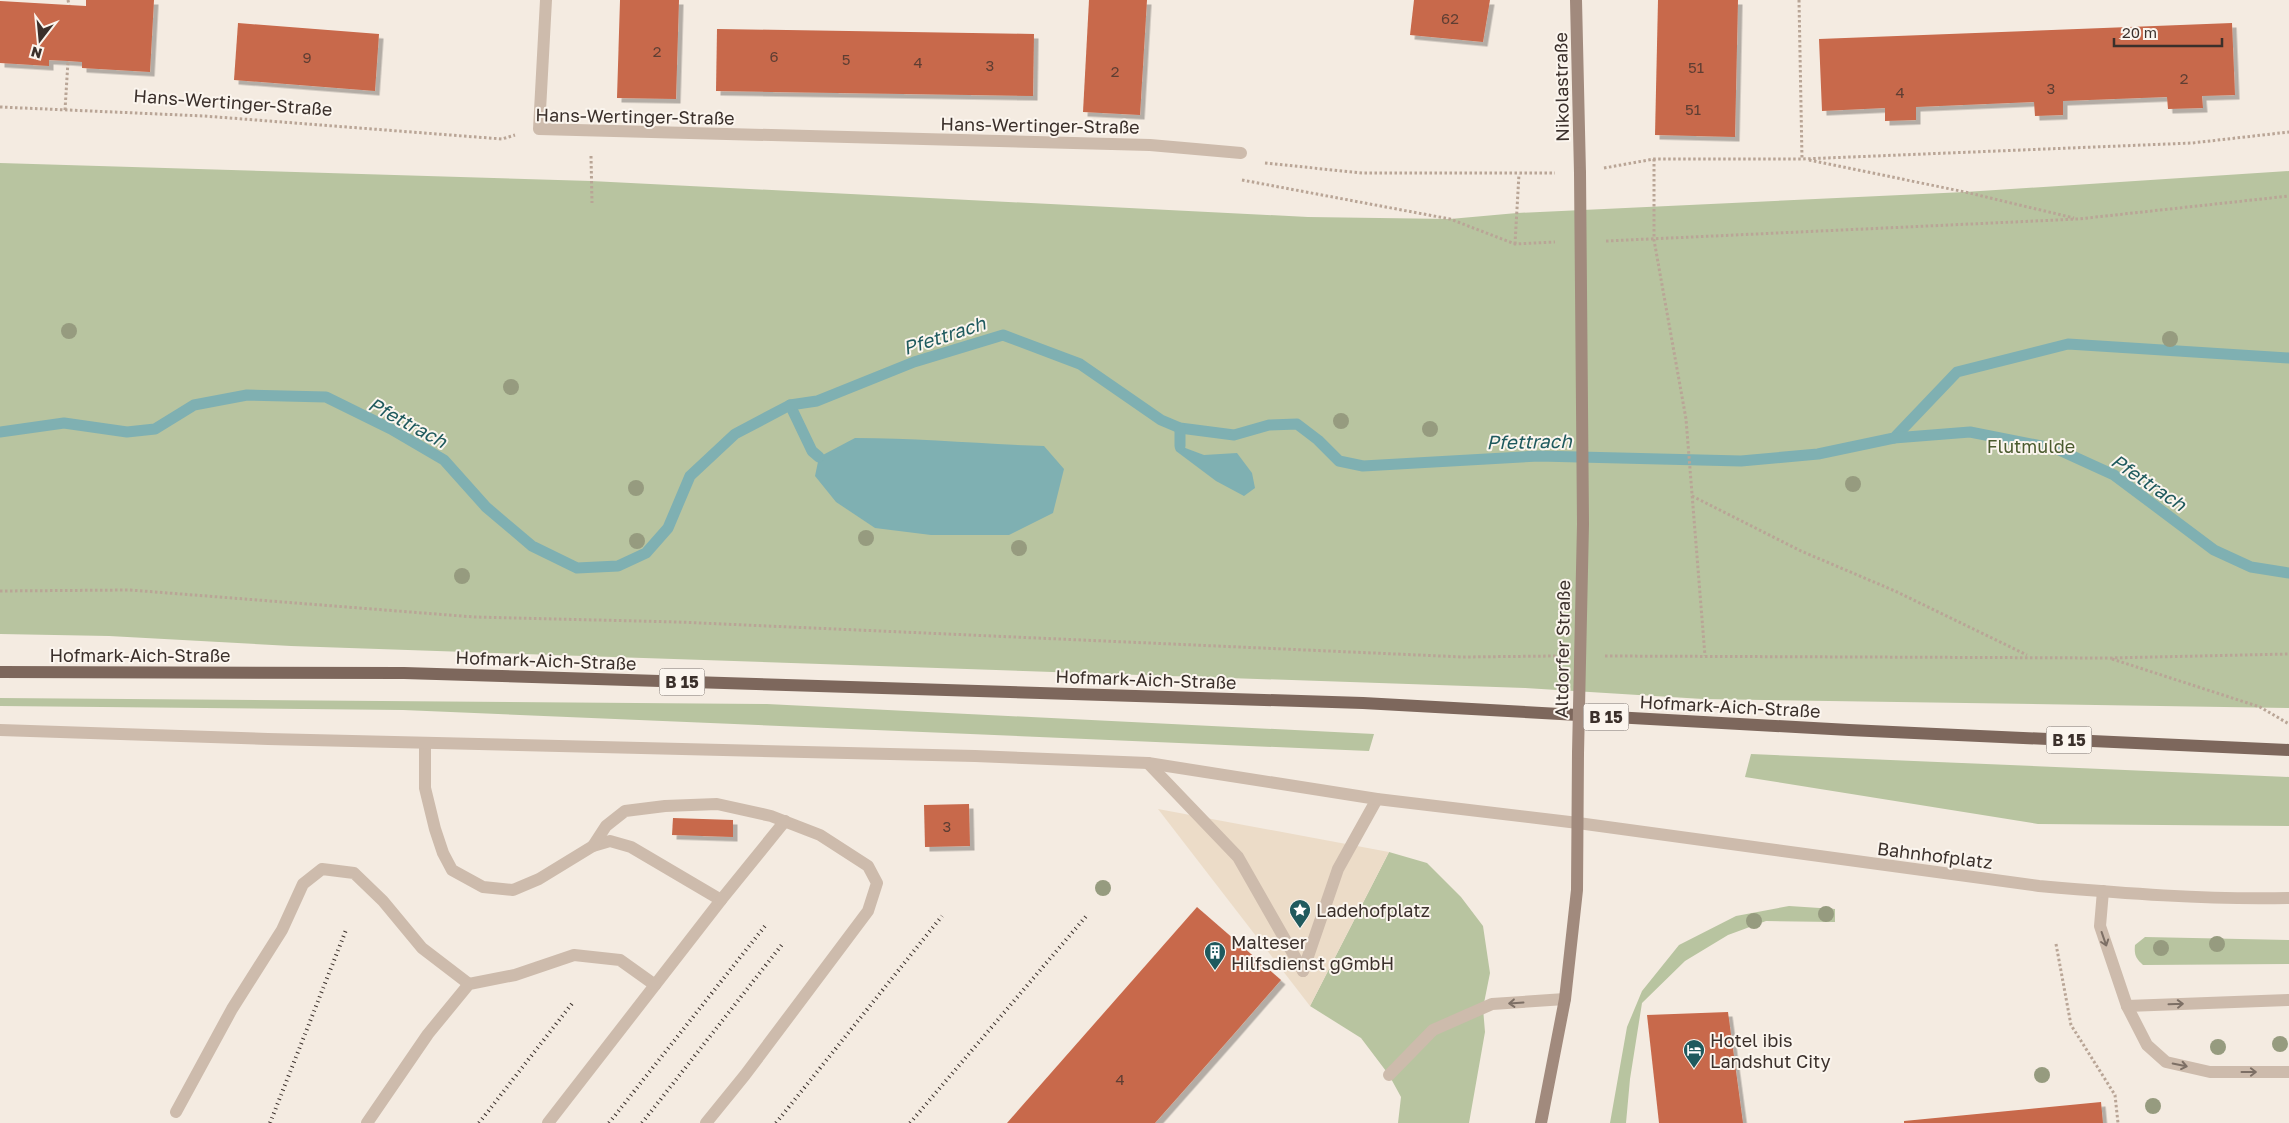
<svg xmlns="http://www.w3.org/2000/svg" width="2289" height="1123" viewBox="0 0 2289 1123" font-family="'Golos Text',sans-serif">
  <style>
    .green { fill: #b8c4a0 }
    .plaza { fill: #ecdcc8 }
    .water { fill: #7fb0b2 }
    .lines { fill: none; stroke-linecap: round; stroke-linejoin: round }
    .stream { stroke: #7fb0b2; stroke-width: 11 }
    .building { fill: #c8694b; filter: url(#shadow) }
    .path { stroke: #b9a596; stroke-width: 3; stroke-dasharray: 2.5 2.5; stroke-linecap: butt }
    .service { stroke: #cdbbac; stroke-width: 12 }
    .minor { stroke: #cdbbac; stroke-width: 12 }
    .tertiary { stroke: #cdbbac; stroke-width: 12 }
    .secondary { stroke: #a18a7d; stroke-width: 12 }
    .primary { stroke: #7d675c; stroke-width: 12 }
    .rail { stroke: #3b302b; stroke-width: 4; stroke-dasharray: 1 4; stroke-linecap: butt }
    .secondary-bridge { stroke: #a18a7d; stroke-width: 12 }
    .tree { fill: #969b7f }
    .oneway { stroke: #7d6f65 }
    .labels { text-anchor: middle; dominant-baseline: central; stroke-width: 4; stroke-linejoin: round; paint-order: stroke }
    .number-label { font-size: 15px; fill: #5e3e33 }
    .shield { fill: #fbf5ee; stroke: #756b66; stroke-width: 1 }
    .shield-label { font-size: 16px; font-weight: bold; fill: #3b302b }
    .street-label { font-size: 18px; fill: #3b302b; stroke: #fbf5ee }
    .park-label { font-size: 18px; fill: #4a5a2e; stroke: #fbf5ee }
    .poi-label { font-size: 18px; fill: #3b302b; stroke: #fbf5ee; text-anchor: start }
    .water-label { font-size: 19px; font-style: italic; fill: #1f5a5e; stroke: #fbf5ee }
  </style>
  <defs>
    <filter id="shadow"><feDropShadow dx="4.5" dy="4.5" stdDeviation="0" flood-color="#0004"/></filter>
  </defs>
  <rect width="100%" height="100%" fill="#f4ebe1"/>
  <g class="green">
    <polygon points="0,163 591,181 1308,217 1450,219 1517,213 1965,192 2289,171 2289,708 1703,699 1525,688 291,646 109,636 0,634"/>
    <polygon points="0,698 767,704 1374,734 1369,751 403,710 0,706"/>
    <polygon points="1751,754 2289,777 2289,826 2038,824 1745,777"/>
    <polygon points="1389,852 1427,863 1461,897 1483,926 1490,973 1483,1008 1485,1032 1469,1123 1398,1123 1401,1097 1389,1075 1361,1038 1310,1006"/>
    <polygon points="1789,906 1835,909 1835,922 1766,921 1728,935 1685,961 1642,1003 1630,1079 1626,1123 1610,1123 1627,1027 1642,991 1679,945 1736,916"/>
    <path d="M2145 937 2289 940V964L2143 965C2136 959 2134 955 2135 945Z"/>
  </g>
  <polygon class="plaza" points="1158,809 1389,852 1310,1006"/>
  <g class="water">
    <path d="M855 438C918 438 981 444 1044 446L1064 469 1053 513 1009 535H931L875 528 836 502 815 476 819 457Z"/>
    <polygon points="1180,446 1204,455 1237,453 1252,473 1255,488 1244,496 1216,481 1176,451 1175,448"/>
  </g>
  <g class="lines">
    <g class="stream">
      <polyline points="790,405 812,451 819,457"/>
      <polyline points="0,432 64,423 127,432 155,429 194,405 247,395 326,397 391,429 444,460 486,507 532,546 577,568 618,566 646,553 668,528 690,476 735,434 790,405 817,401 914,362 1003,335 1080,364 1161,420 1180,428 1234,435 1269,425 1297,424 1318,440 1339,461 1363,466 1539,456 1741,461 1818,454 1894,438 1957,372 2068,344 2289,358"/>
      <polyline points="1894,438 1970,432 2057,449 2114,475 2214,550 2251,567 2289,573"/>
      <polyline points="1180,446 1180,428"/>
    </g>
  </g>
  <g class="building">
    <polygon points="86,0 154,0 150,72 82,68 82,62 68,61 49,60 49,66 0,63 0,1 86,6"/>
    <polygon points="620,0 679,0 676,99 617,98"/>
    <polygon points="1089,0 1147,0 1140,115 1083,112"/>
    <polygon points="1414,0 1490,0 1483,42 1410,35"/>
    <polygon points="1658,0 1738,0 1735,137 1655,135"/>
    <polygon points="238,23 379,34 375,91 234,80"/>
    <polygon points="2232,23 2235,95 2202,96 2203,108 2168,109 2167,97 2063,101 2063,115 2035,116 2034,102 1916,107 1916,120 1885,121 1885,108 1822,111 1819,39"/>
    <polygon points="717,29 1034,34 1033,96 716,91"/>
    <polygon points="969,804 970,846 925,847 924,805"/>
    <polygon points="673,818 733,820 733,837 672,835"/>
    <polygon points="1197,907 1281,980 1233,1035 1155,1123 1007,1123"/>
    <polygon points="1728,1012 1743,1123 1659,1123 1647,1015"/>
    <polygon points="2101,1102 2103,1123 1904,1123 1904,1121"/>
  </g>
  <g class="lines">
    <g class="path">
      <polyline points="68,0 69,5"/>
      <polyline points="1799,0 1802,159"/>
      <polyline points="0,107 204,116 502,139 515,135"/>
      <polyline points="65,110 68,61"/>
      <polyline points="591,156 592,203"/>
      <polyline points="1654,159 1654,240 1686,419 1705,656"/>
      <polyline points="1809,160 1965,192 2074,218"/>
      <polyline points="1265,163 1362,173 1555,173"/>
      <polyline points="1604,168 1654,159 1802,159 2192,143 2289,132"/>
      <polyline points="1242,180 1450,219 1515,244 1555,242"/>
      <polyline points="1606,241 2078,219 2289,196"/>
      <polyline points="1515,244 1519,174"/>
      <polyline points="1692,496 1801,551 1895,591 2027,655"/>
      <polyline points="0,591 130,590 474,617 678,622 1463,657 1556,656"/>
      <polyline points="1605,656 2109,658 2289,654"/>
      <polyline points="2112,659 2260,707 2289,724"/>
      <polyline points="2056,944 2071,1025 2115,1095 2118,1123"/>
    </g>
    <g class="service">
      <polyline points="425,743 425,788 435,829 443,853 452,870 483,887 513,890 539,879 593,846 610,841 631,847 721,900 548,1123"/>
      <polyline points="1148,763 1238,857 1303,971"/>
      <polyline points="593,846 606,826 625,811 665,806 717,804 771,816 820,835 868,866 877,883 868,911 745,1075 706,1123"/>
      <polyline points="2103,891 2100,926 2127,1006 2147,1045 2166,1062 2210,1072 2289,1072"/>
      <polyline points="721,900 785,821"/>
      <polyline points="1303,971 1338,869 1377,799"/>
      <polyline points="2127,1006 2289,1000"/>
      <polyline points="1389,1075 1433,1030 1492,1004 1565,999"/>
      <polyline points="176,1112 232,1009 282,930 303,884 322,869 354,873 383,901 422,948 469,984"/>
      <polyline points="367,1123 428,1034 469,984 515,975 574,955 620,960 655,985"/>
    </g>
    <polyline class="minor" points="546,0 539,129 1150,145 1241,153"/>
    <path class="tertiary" d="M0 730 268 739 975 756 1148 763 1377 799 1578 823 2039 886C2121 893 2206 900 2289 898"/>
    <g class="secondary">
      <polyline points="1576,0 1580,173"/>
      <polyline points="1541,1123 1565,999 1577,890 1578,753"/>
    </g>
    <polyline class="primary" points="0,672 404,673 1363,703 1849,730 2289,750"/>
    <g class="rail">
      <polyline points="270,1123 346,930"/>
      <polyline points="479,1123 574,1001"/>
      <polyline points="609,1123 765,926"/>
      <polyline points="642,1123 784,942"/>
      <polyline points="776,1123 942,916"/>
      <polyline points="910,1123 1088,914"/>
    </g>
    <polyline class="secondary-bridge" points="1578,753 1583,524 1580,173"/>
  </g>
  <g class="tree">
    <circle cx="69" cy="331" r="8"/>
    <circle cx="2170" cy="339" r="8"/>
    <circle cx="511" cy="387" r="8"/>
    <circle cx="1341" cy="421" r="8"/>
    <circle cx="1430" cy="429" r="8"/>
    <circle cx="1853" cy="484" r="8"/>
    <circle cx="636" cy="488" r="8"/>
    <circle cx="866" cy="538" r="8"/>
    <circle cx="637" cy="541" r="8"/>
    <circle cx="1019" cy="548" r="8"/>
    <circle cx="462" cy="576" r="8"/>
    <circle cx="1103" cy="888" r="8"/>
    <circle cx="1826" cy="914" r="8"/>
    <circle cx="1754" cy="921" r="8"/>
    <circle cx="2217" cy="944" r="8"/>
    <circle cx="2161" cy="948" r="8"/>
    <circle cx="2280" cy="1044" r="8"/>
    <circle cx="2218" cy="1047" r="8"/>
    <circle cx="2042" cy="1075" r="8"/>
    <circle cx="2153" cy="1106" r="8"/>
  </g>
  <defs><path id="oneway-shaft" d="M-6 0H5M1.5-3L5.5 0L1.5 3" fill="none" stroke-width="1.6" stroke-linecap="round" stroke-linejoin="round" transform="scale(1.25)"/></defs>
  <g class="oneway">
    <use href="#oneway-shaft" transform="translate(2104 939) rotate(71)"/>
    <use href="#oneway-shaft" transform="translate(1516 1003) rotate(176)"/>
    <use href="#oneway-shaft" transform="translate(2176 1004) rotate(-2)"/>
    <use href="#oneway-shaft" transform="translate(2180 1065) rotate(12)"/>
    <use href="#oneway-shaft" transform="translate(2249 1072)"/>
  </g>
  <defs>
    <g id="sight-pin" transform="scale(1.125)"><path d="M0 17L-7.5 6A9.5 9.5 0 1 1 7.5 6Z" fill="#1f5a5e" stroke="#fbf5ee"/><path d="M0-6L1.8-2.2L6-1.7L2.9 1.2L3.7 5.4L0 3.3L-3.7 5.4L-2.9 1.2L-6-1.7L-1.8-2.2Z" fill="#fff"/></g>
    <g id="building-pin" transform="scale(1.125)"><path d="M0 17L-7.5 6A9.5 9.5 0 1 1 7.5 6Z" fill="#1f5a5e" stroke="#fbf5ee"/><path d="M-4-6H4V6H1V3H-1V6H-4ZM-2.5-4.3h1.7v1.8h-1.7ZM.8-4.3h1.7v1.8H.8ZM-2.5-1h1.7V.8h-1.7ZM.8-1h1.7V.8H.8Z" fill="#fff"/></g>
    <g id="hotel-pin" transform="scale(1.125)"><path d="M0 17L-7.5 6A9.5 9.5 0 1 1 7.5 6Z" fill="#1f5a5e" stroke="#fbf5ee"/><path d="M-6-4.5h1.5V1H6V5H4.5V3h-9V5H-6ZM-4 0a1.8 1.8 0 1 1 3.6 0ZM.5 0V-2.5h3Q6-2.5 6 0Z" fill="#fff"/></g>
  </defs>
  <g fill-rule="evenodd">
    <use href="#sight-pin" x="1300" y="910"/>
    <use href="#building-pin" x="1215" y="952"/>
    <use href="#hotel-pin" x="1694" y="1050"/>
  </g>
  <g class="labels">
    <g class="number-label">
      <text x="1450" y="18">62</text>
      <text x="657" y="51">2</text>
      <text x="774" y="56">6</text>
      <text x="307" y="57">9</text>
      <text x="846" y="59">5</text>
      <text x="918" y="62">4</text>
      <text x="990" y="65">3</text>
      <text x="1696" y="67">51</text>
      <text x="1115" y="71">2</text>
      <text x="2184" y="78">2</text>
      <text x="2051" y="88">3</text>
      <text x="1900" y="92">4</text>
      <text x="1693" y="109">51</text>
      <text x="947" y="826">3</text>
      <text x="1120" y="1079">4</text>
    </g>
    <g class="shield">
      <rect x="659.5" y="668.5" width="45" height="27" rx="4"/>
      <rect x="1583.5" y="703.5" width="45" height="27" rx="4"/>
      <rect x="2046.5" y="726.5" width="45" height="27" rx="4"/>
    </g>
    <g class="shield-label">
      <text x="682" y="682">B 15</text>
      <text x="1606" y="717">B 15</text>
      <text x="2069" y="740">B 15</text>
    </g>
    <g class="street-label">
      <text transform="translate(1561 87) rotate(-91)">Nikolastraße</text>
      <text transform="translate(233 102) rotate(4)">Hans-Wertinger-Straße</text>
      <text transform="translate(635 116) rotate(1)">Hans-Wertinger-Straße</text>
      <text transform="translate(1040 125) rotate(1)">Hans-Wertinger-Straße</text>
      <text transform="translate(1562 649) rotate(-89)">Altdorfer Straße</text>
      <text x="140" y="655">Hofmark-Aich-Straße</text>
      <text transform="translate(546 660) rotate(2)">Hofmark-Aich-Straße</text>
      <text transform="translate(1146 679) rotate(2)">Hofmark-Aich-Straße</text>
      <text transform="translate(1730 706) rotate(3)">Hofmark-Aich-Straße</text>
      <text transform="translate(1935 855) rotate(7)">Bahnhofplatz</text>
    </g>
    <g class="park-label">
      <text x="2031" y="446">Flutmulde</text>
    </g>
    <g class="poi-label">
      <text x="1316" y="910">Ladehofplatz</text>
      <text x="1231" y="942">Malteser<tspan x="1231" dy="21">Hilfsdienst gGmbH</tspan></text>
      <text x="1710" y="1040">Hotel ibis<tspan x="1710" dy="21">Landshut City</tspan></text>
    </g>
    <g class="water-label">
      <text transform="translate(944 335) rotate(-18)">Pfettrach</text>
      <text transform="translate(408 422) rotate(28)">Pfettrach</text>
      <text transform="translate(1529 441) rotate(-1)">Pfettrach</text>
      <text transform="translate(2149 482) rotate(34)">Pfettrach</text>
    </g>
  </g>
  <g transform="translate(40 40) rotate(196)" stroke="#fbf5ee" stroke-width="4" paint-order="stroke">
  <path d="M0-4L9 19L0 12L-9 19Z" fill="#3b302b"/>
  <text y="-8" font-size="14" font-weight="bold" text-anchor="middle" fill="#3b302b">N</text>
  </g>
  <path d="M2114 38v8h108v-8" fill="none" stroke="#3b302b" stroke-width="2.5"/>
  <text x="2122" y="38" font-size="15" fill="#3b302b" stroke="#fbf5ee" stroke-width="4" paint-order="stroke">20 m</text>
</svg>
